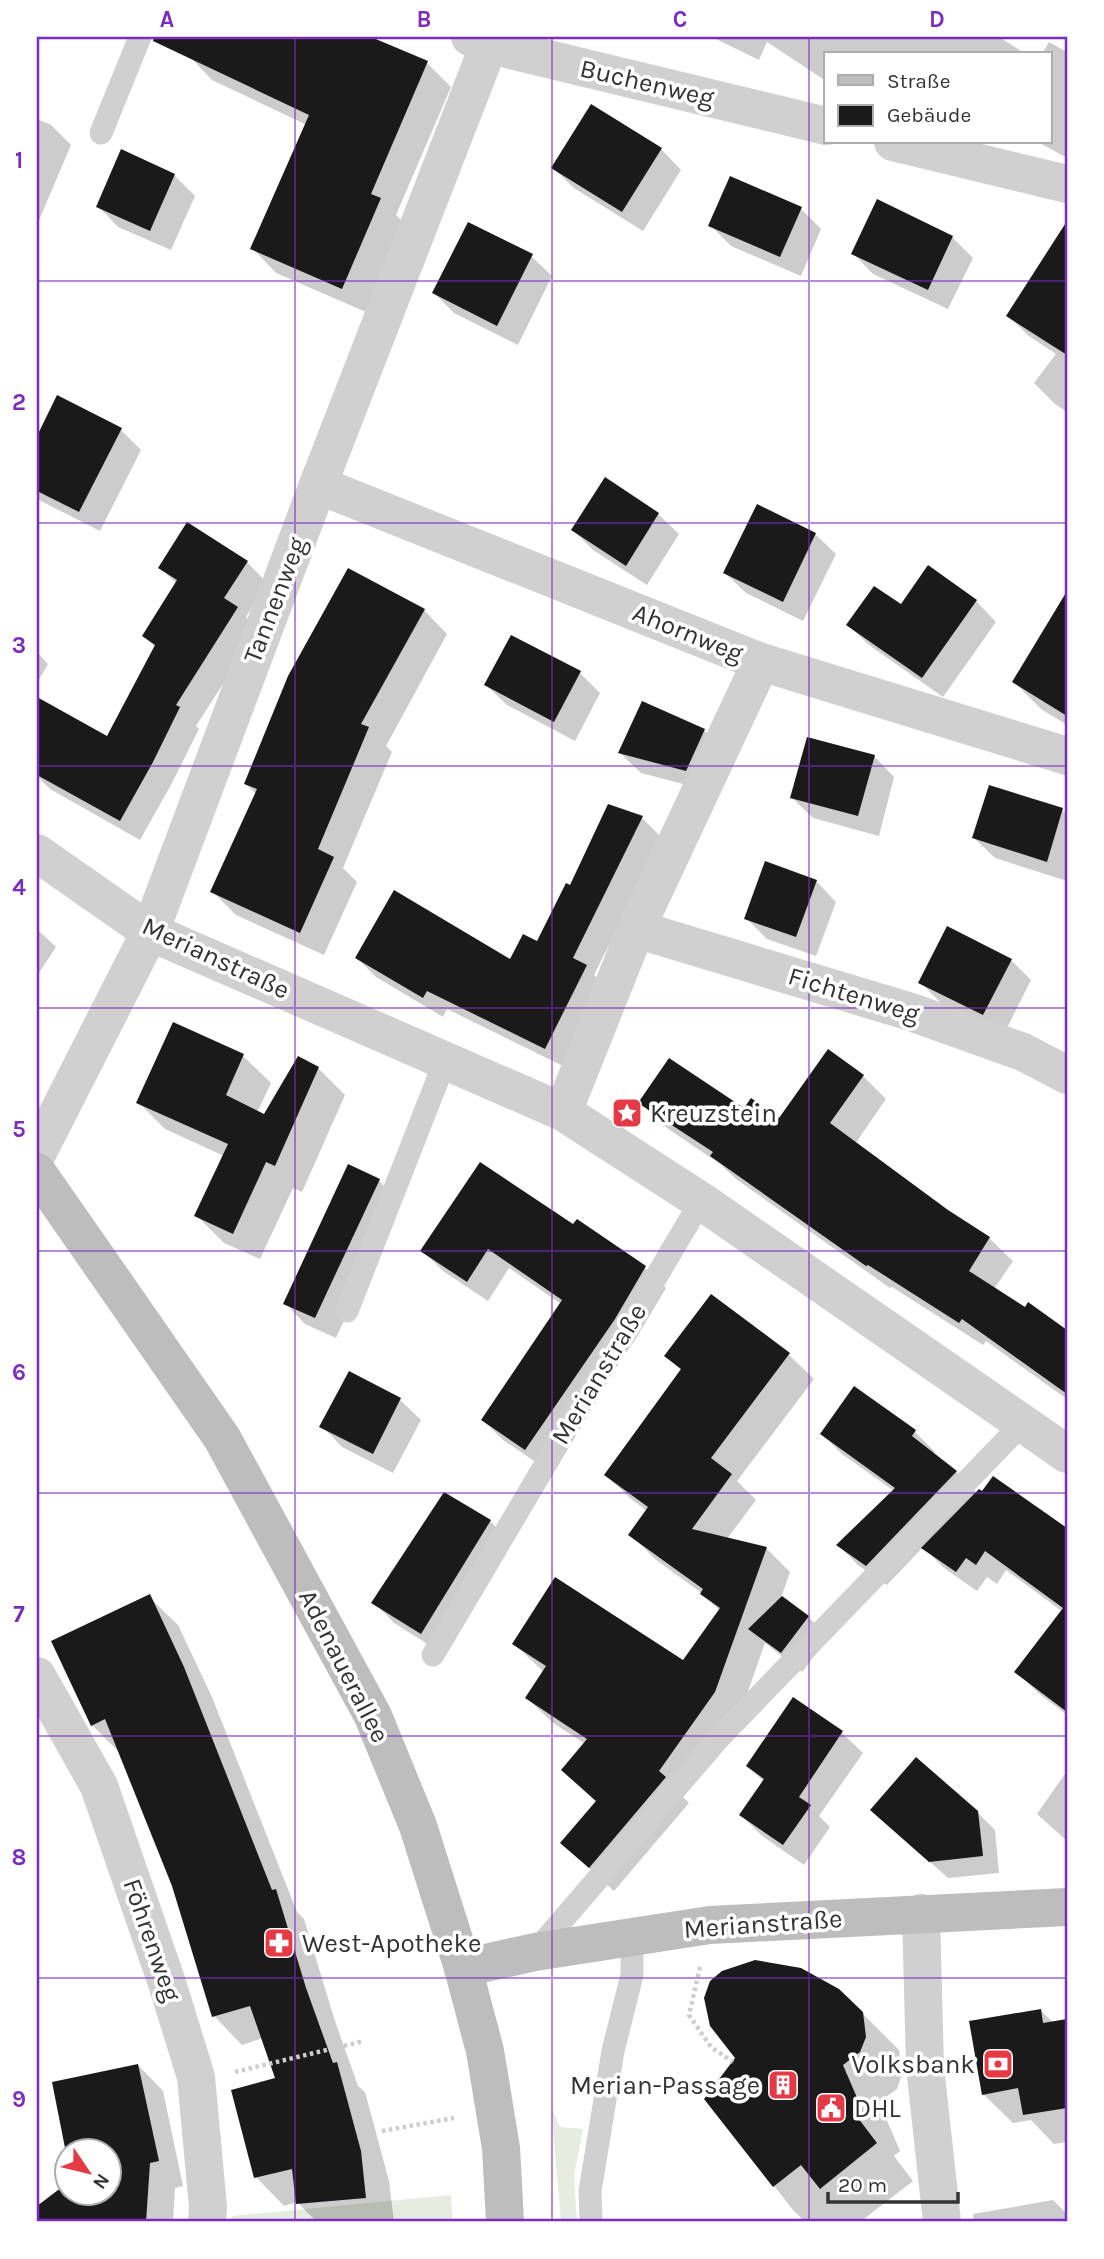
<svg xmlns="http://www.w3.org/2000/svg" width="1104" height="2259" viewBox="0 0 1104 2259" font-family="Karla,sans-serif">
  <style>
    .green { fill: #e6ecdf }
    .shadow { fill: #0003 }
    .building { fill: #1a1a1a }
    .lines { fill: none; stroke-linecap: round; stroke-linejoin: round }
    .path { stroke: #cdcdcd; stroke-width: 4.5; stroke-dasharray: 3.5 3.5; stroke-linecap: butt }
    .lane { stroke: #d0d0d0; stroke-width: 23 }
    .street { stroke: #d0d0d0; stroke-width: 38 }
    .secondary { stroke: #bdbdbd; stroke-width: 38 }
    .grid { fill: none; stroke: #7b2cbf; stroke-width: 2; stroke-opacity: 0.55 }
    .labels { text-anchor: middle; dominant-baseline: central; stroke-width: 7; stroke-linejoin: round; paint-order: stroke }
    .street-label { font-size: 26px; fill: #333; stroke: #fff }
    .poi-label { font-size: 26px; fill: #333; stroke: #fff; text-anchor: start }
    .neatline { fill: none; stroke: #7b2cbf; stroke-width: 2.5 }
    .grid-label { font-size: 23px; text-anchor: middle; font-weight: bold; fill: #7b2cbf }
  </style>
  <rect width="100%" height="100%" fill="#fff"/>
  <g class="green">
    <polygon points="551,2106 560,2127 583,2129 574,2175 577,2222 561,2222"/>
    <polygon points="451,2195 453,2222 231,2222 232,2216"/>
  </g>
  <g class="shadow">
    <polygon points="196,37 319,37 329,42 427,63 451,87 396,215 405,224 366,312 276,273 252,248 307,125 212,80 188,55"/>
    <polygon points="712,37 999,37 1026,54 826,54 826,81 767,42 759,60"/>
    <polygon points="1049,42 1067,52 1067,158 1038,142 1050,142 1050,54 1042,54"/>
    <polygon points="37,119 51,125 71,145 37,225"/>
    <polygon points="661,149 681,170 643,231 574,188 553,168"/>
    <polygon points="174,175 195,196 171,250 118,227 98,206"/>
    <polygon points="801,209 821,229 801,276 731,246 710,225"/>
    <polygon points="952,237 973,258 948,309 873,274 853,253"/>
    <polygon points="1050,252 1067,263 1067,412 1055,404 1034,383 1056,354 1029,336 1008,316"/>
    <polygon points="531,256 552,276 518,345 454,313 434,293"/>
    <polygon points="58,398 121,430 141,450 100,531 37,499 37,440"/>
    <polygon points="605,480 658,514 679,534 647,585 593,550 573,530"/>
    <polygon points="815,534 836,554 803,621 746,593 725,573"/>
    <polygon points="247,562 267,583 246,617 258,629 196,726 199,729 172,783 140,840 50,789 37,776 37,699 107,739 156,647 144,636 177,584 160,568"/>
    <polygon points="976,601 996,622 943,697 869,645 848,625 901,607"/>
    <polygon points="1058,609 1067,614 1067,725 1041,709 1014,682"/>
    <polygon points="424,610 447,634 386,746 392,752 343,868 357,882 324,955 236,915 212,891 256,794 246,784"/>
    <polygon points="37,652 48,664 37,683"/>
    <polygon points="580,673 600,693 575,741 507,705 486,685"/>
    <polygon points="704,730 724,751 706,790 641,773 620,753"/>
    <polygon points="874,756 894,777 879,836 813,818 792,798"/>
    <polygon points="609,806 642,818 662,838 594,975 605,986 565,1067 447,1009 443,1017 376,977 357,958 511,962 538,943 571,888"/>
    <polygon points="1062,810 1067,815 1067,881 995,858 974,838"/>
    <polygon points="816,881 836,902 816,956 767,939 746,918"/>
    <polygon points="37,929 56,947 37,976"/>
    <polygon points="1011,960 1031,980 1004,1034 941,1003 921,983"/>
    <polygon points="174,1024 243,1056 271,1083 257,1113 264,1116 318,1068 345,1095 302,1192 293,1188 260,1259 224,1243 197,1216 224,1156 165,1129 138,1102"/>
    <polygon points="863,1076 886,1099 855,1144 947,1211 989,1238 1013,1261 994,1289 1025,1309 1028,1305 1067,1332 1067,1399 986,1341 983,1345 892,1287 890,1288 736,1179 720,1164 664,1126 640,1103 745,1111 780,1120"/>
    <polygon points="379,1181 399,1201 336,1338 305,1324 285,1303"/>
    <polygon points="577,1221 645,1268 666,1288 635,1340 546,1469 503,1440 483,1420 561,1304 509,1268 488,1301 443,1271 423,1251 573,1227"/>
    <polygon points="711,1296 789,1355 814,1379 737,1481 756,1500 727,1539 766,1548 790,1572 781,1598 808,1617 829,1637 802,1672 765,1643 739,1717 682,1796 689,1803 614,1891 562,1843 597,1803 563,1770 585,1744 552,1722 527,1698 544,1672 514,1644 683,1662 720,1611 703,1594 655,1559 630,1534 647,1511 631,1499 606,1475 682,1371 666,1356"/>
    <polygon points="349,1373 400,1400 421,1420 393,1473 342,1447 322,1426"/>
    <polygon points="855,1388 915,1432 935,1452 933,1455 956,1472 977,1493 983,1494 993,1478 1067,1533 1067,1715 1037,1692 1017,1672 1063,1612 1006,1570 997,1584 987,1577 977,1591 944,1568 923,1547 887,1585 858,1565 838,1545 894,1491 842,1454 822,1434"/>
    <polygon points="490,1521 510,1541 442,1653 394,1623 374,1602"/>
    <polygon points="149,1597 178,1625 212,1697 297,1912 304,1919 334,2018 358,2086 365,2092 389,2181 394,2222 317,2222 297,2202 284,2206 256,2177 277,2079 263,2038 242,2045 214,2016 173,1886 121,1754 92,1725"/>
    <polygon points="794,1699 842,1733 863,1753 819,1816 830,1827 804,1865 761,1835 741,1815 764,1782 748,1766"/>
    <polygon points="1067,1771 1067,1841 1037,1814"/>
    <polygon points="872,1810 977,1812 995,1830 999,1873 948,1878"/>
    <polygon points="1041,2011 1054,2023 1067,2021 1067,2142 1054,2144 1031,2120 1013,2123 983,2094"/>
    <polygon points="862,2013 899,2050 902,2074 897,2089 879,2102 900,2151 894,2156 913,2181 860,2222 805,2222 793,2210 707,2099"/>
    <polygon points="138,2065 163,2091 183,2186 175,2188 173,2222 37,2222 37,2208 55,2195 79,2208 76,2192 108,2192 108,2150"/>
    <polygon points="1053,2200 1067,2214 1067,2222 974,2222 973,2214"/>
  </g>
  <g class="building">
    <polygon points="154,37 371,37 428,61 371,194 381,198 342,289 250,249 309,115 153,41"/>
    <polygon points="591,104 662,148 622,212 551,168"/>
    <polygon points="121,149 175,174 150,231 96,207"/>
    <polygon points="730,176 802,207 780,257 708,226"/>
    <polygon points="877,199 953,236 928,290 851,254"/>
    <polygon points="1067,221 1067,355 1006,316"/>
    <polygon points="468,222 533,254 497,326 432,293"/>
    <polygon points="57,395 122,428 79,512 37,491 37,436"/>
    <polygon points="605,477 659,513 626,566 571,530"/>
    <polygon points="757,504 816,533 783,602 723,573"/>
    <polygon points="187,522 248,561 224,598 238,607 176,705 180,707 153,762 120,821 37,775 37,697 107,736 155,645 142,636 177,580 158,568"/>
    <polygon points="928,565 977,600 922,678 846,625 874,586 901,604"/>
    <polygon points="348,568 425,609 361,724 369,727 318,849 334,857 300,933 210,892 257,789 244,784 288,676"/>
    <polygon points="1067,591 1067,716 1012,682"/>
    <polygon points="511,635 581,671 554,722 484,685"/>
    <polygon points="642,701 705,729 686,771 618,753"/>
    <polygon points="807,737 875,755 858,816 790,798"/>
    <polygon points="989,785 1063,808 1047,862 972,838"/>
    <polygon points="608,804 643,816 573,958 587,965 545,1049 427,991 423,998 355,958 394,890 510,959 523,934 537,941 566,883 570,885"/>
    <polygon points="765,861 817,880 796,937 744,919"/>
    <polygon points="947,926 1012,959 983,1015 918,983"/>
    <polygon points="173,1022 244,1054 226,1095 264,1114 298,1056 319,1067 275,1166 266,1162 233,1234 194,1216 228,1144 136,1103"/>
    <polygon points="828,1049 864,1075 830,1123 948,1210 990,1237 969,1271 1025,1307 1028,1302 1067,1330 1067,1394 962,1319 959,1323 868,1265 866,1266 710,1156 713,1152 638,1103 669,1058 744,1108 751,1098 779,1118"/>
    <polygon points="480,1162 573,1224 577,1219 646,1266 615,1319 525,1450 481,1420 562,1300 488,1249 467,1282 420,1251"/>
    <polygon points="348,1164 380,1179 315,1318 283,1304"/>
    <polygon points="711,1294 790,1353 711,1458 732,1474 692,1529 767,1547 715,1692 659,1771 666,1777 589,1868 560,1843 596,1801 561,1770 587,1739 525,1698 546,1666 512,1644 555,1577 683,1660 720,1608 700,1594 703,1589 628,1535 648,1507 604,1475 681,1369 664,1356"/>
    <polygon points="349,1371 401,1398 373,1454 319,1427"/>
    <polygon points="854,1386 916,1430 912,1436 957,1471 866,1566 836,1545 895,1488 820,1434"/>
    <polygon points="993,1476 1067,1528 1067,1712 1014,1672 1063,1608 985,1551 976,1565 966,1558 956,1572 921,1548 979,1489 982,1491"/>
    <polygon points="444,1492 491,1520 421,1634 371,1603"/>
    <polygon points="150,1594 184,1667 272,1890 276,1889 306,1988 333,2063 337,2062 361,2151 366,2198 296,2204 292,2169 254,2178 231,2090 275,2078 250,2006 212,2017 172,1886 105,1719 91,1726 51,1641"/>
    <polygon points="782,1596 809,1616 781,1653 748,1629"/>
    <polygon points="793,1697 843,1731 799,1797 811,1805 783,1845 739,1815 764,1779 746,1766"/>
    <polygon points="916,1757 978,1811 983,1856 929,1862 870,1810"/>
    <polygon points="755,1960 801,1968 839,1989 863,2012 866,2037 860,2052 843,2065 864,2114 858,2118 877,2143 820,2189 801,2165 773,2187 704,2099 735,2058 710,2026 704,1998 710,1981 722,1971"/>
    <polygon points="1041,2009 1043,2023 1067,2019 1067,2108 1023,2115 1018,2088 982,2095 969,2021"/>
    <polygon points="138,2064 159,2161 150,2163 146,2222 37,2222 37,2206 66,2184 66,2193 108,2193 108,2151 66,2151 66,2153 52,2082"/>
  </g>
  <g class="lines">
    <g class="path">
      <polyline points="700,1967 689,2015 711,2047 733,2062"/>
      <polyline points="846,2071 883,2069"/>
      <polyline points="235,2072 364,2041"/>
      <polyline points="382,2131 454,2118"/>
    </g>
    <g class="lane">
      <polyline points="101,133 140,37"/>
      <polyline points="347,1311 445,1061"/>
      <polyline points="433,1655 701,1201"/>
      <polyline points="535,1952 718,1739 1022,1424"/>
      <polyline points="591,2222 590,2191 613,2051 632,1975 632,1936"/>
    </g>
    <g class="street">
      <polyline points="470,37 490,45 826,126"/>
      <polyline points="893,142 1067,184"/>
      <polyline points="318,485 761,662 1067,756"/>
      <polyline points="37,853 150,932 563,1112 701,1201 1067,1454"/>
      <polyline points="636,929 911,1012 1023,1052 1067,1075"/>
      <polyline points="563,1112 636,929 761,662"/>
      <polyline points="37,1154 150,932 318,485 492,37"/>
      <polyline points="37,1676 99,1786 167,1983 196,2077 208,2207 207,2222"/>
      <polyline points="921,1913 925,2067 942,2222"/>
    </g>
    <g class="secondary">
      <polyline points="37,1172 222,1438 373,1716 418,1826 463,1968 485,2051 501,2148 505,2222"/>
      <polyline points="463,1968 535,1952 710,1925 1067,1907"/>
    </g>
  </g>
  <path class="grid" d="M295 37V2222M552 37V2222M809 37V2222M37 281H1067M37 523H1067M37 766H1067M37 1008H1067M37 1251H1067M37 1493H1067M37 1736H1067M37 1978H1067"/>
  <defs>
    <g id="sight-square" transform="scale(1.575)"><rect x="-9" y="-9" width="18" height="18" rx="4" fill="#e63946" stroke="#fff"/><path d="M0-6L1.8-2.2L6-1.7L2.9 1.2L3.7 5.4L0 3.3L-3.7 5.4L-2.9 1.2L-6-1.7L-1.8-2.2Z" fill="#fff"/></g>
    <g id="pharmacy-square" transform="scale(1.575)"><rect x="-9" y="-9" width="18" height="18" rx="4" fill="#e63946" stroke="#fff"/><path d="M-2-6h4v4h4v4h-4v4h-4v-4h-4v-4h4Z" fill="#fff"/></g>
    <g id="bank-square" transform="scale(1.575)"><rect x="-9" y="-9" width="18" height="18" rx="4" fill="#e63946" stroke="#fff"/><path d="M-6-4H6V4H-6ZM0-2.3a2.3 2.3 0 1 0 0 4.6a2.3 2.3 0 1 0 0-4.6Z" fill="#fff"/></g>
    <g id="building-square" transform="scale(1.575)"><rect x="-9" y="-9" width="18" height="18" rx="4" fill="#e63946" stroke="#fff"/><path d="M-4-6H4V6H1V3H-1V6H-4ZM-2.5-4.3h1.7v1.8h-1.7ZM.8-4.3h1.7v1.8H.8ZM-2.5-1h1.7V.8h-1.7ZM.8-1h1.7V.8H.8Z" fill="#fff"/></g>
    <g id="civic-square" transform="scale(1.575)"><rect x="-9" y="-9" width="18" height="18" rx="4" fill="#e63946" stroke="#fff"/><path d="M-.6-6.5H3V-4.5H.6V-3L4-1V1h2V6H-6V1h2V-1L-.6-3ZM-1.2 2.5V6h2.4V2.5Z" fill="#fff"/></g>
  </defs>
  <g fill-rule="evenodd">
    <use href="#sight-square" x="627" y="1113"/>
    <use href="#pharmacy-square" x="279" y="1943"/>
    <use href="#bank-square" x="998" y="2064"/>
    <use href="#building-square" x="783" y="2085"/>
    <use href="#civic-square" x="831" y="2108"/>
  </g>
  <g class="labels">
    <g class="street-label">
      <text transform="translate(647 83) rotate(13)">Buchenweg</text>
      <text transform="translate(275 600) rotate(-69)">Tannenweg</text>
      <text transform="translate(688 633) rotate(22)">Ahornweg</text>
      <text transform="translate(216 958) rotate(25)">Merianstraße</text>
      <text transform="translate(854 995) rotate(17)">Fichtenweg</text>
      <text transform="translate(599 1374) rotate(-59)">Merianstraße</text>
      <text transform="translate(344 1666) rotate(63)">Adenauerallee</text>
      <text transform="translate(763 1924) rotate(-4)">Merianstraße</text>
      <text transform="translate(152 1940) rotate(71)">Föhrenweg</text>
    </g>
    <g class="poi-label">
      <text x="650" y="1113">Kreuzstein</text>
      <text x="302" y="1943">West-Apotheke</text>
      <text x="975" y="2064" text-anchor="end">Volksbank</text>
      <text x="760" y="2085" text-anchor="end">Merian-Passage</text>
      <text x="854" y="2108">DHL</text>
    </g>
  </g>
  <rect width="1104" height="2259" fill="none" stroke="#ffffff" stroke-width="77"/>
  <rect x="824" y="52" width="228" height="91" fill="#ffffff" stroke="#adadad" stroke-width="2"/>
  <rect x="838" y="75" width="35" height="10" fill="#bdbdbd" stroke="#adadad" stroke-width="2"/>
  <text x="887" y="88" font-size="21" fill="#333333">Straße</text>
  <rect x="838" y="105" width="35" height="21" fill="#1a1a1a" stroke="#adadad" stroke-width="2"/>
  <text x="887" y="122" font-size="21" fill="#333333">Gebäude</text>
  <g transform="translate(88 2172) rotate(125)"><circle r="33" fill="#ffffff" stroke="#adadad" stroke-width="2"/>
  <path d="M0-5L12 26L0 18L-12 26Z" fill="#e63946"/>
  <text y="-10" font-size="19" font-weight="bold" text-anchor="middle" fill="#333333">N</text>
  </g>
  <path d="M828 2192v10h130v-10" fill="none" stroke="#333333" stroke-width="3.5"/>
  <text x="838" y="2192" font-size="21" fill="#333333" stroke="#ffffff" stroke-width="5" paint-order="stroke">20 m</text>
  <rect x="38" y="38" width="1028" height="2182" class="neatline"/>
  <g class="grid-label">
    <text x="167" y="27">A</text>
    <text x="424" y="27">B</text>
    <text x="680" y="27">C</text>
    <text x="937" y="27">D</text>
    <text x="19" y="168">1</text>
    <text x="19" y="410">2</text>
    <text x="19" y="653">3</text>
    <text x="19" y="895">4</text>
    <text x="19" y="1137">5</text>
    <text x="19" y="1380">6</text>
    <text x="19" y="1622">7</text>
    <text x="19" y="1865">8</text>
    <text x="19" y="2107">9</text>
  </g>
</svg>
